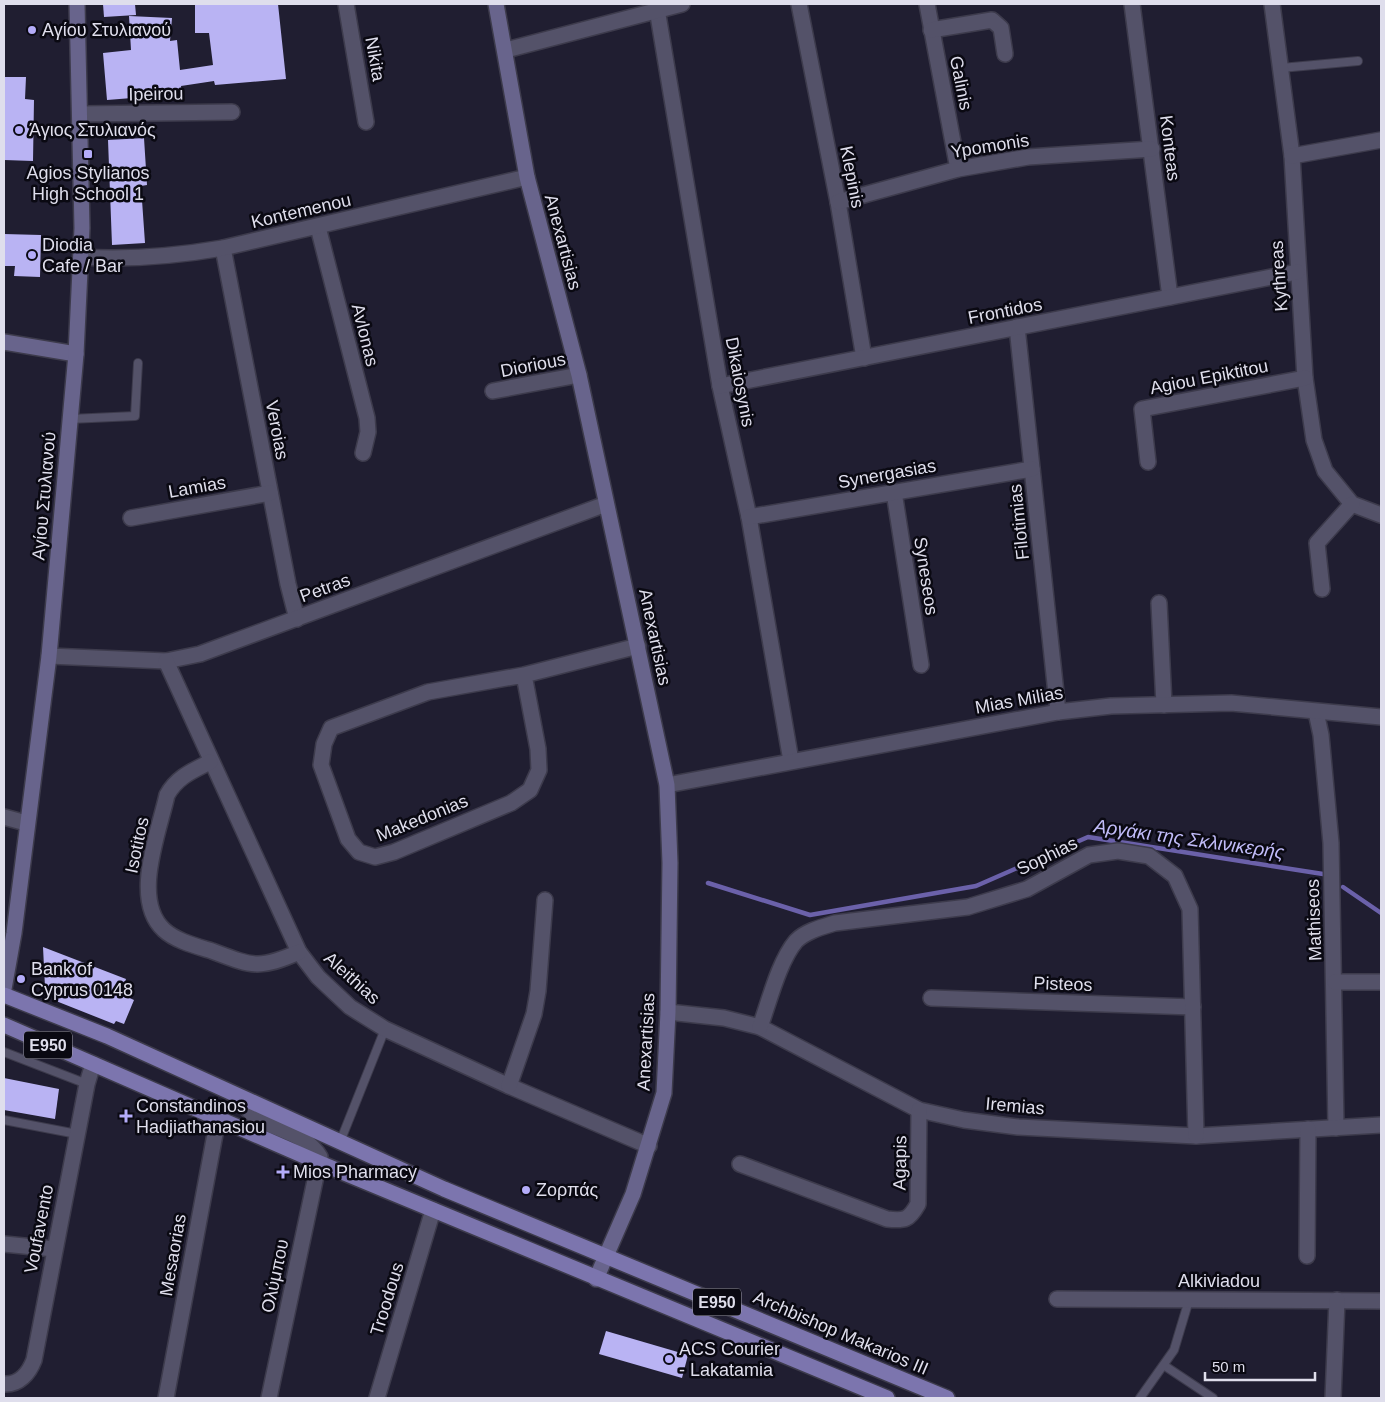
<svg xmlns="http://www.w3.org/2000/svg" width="1385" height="1402" viewBox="0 0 1385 1402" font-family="Arial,sans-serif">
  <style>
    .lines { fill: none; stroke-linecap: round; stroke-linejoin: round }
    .stream { stroke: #6b61aa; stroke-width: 4.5 }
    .building { fill: #b9b3f3 }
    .lane-casing { stroke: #3d3b4c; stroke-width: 10 }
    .street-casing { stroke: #3d3b4c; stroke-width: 18 }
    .secondary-casing { stroke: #3d3b4c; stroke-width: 18 }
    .primary-casing { stroke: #3d3b4c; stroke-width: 18 }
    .lane { stroke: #545269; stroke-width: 8 }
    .street { stroke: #545269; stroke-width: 15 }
    .secondary { stroke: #68648c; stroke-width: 15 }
    .primary { stroke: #7c75ae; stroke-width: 15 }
    .poi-dot { fill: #b4acf9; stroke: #0a0912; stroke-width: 2 }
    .labels { text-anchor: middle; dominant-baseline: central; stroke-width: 5; stroke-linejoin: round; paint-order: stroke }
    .shield { fill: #0a0912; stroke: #9f9eab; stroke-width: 1 }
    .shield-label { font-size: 16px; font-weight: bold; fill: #dfdeec }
    .poi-label { font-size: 18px; fill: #dfdeec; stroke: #0a0912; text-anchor: start }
    .street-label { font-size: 18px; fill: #dfdeec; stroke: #0a0912 }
    .water-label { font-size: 19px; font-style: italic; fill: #c1bcf9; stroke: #0a0912 }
  </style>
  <rect width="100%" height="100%" fill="#201e31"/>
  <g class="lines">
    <g class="stream">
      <polyline points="708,883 810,915 976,886 1088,837 1323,874"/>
      <polyline points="1343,887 1381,913"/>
    </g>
  </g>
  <g class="building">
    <polygon points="103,4 135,4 136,15 104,17"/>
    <polygon points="195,4 278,4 286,79 215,85 214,81 181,86 182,94 107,100 103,53 131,50 129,16 172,18 170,41 177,40 180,70 213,65 209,33 195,33"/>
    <polygon points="4,77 26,77 25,99 34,100 33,161 4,160"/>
    <polygon points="144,138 147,185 141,186 145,243 112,245 108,140"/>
    <polygon points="4,234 41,235 40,277 14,276 15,266 4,266"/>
    <polygon points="43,947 126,979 121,994 134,1000 124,1024 116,1021 114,1024 56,1001 45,987"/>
    <polygon points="4,1078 59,1089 55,1119 4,1110"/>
    <polygon points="606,1331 688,1355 682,1378 599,1354"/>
  </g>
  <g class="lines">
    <g class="lane-casing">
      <g id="lane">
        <polyline points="1281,68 1358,61"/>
        <polyline points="70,419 135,416 138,363"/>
        <polyline points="4,1052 87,1084"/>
        <polyline points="4,1120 77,1134"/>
        <polyline points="340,1142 385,1029"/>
        <polyline points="1165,1366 1213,1398"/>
        <polyline points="1140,1398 1174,1350 1189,1300"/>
      </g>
    </g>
    <g class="street-casing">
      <g id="street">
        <polyline points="346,4 366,122"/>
        <polyline points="799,4 838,202 864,358"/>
        <polyline points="927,4 958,169"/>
        <polyline points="1132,4 1170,297"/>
        <polyline points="1272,4 1292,156 1305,378 1314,440 1325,471 1352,504 1381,515"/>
        <polyline points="657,9 720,386 749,517 791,761"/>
        <polyline points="931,30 992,20 1001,28 1005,54"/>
        <polyline points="506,50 682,4"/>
        <polyline points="81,114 232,112"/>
        <polyline points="1292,156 1381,140"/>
        <polyline points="838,202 958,169 1028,157 1152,149"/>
        <polyline points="318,227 367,418 368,432 363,453"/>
        <polyline points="223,248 288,584 297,619"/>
        <path d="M81 257C128 260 176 256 223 248L527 177"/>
        <polyline points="1017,327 1058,712"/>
        <polyline points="720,386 1297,272"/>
        <polyline points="493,391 579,375"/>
        <polyline points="1148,462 1142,409 1305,378"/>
        <polyline points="894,492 921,665"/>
        <polyline points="749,517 1032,469"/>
        <polyline points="131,518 270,493"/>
        <polyline points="1322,589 1317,543 1352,504"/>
        <polyline points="1159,603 1164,705"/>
        <polyline points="49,656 166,661 200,654 606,504"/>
        <polyline points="166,661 299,952 318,977 350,1007 385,1029 509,1086 649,1146"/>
        <polyline points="524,675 538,749 539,770 530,790 511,803 394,852 375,857 359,852 348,839 321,765 324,744 331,728 428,692 524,675 638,646"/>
        <polyline points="1316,712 1321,735 1331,843 1336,1128"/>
        <path d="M210 762C192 771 177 777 167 795 159 832 131 900 164 930 176 941 196 946 212 951 252 966 259 970 299 952"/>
        <polyline points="667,785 1058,712 1111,706 1231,703 1381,717"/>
        <polyline points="4,817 26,823"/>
        <polyline points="1335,982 1381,982"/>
        <polyline points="931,998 1193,1007"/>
        <polyline points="668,1012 724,1018 760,1027 919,1110 964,1120 1018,1127 1196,1136 1381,1125"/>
        <path d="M760 1027C769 1002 779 961 796 941 806 931 822 927 835 923L968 907 1027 889 1089 855 1118 851 1149 856 1175 876 1190 909 1196 1136"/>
        <polyline points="509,1086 534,1014 538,991 545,900"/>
        <path d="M240 1097C253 1132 302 1125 320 1157L269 1398"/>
        <path d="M740 1164 887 1219C905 1221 909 1220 918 1204L919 1110"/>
        <polyline points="4,1244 54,1249"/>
        <polyline points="1307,1256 1308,1129"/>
        <polyline points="1057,1299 1381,1301"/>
        <path d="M4 1384C19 1385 29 1373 34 1360L87 1084 93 1064"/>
        <polyline points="166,1398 218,1118"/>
        <polyline points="377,1398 433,1210"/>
        <polyline points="1333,1398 1337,1300"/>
      </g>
    </g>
    <g class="secondary-casing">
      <g id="secondary">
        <polyline points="496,4 527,177 579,375 667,785 670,863 668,1012 664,1093 633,1194 596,1279"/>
        <polyline points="4,342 76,354"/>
        <polyline points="4,989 14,933 49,656 76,354 82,228 77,4"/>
      </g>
    </g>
    <g class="primary-casing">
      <g id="primary">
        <polyline points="4,995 107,1036 444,1189 947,1398"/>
        <polyline points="4,1025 320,1163 887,1398"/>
      </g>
    </g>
    <use href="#lane" class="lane"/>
    <use href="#street" class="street"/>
    <use href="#secondary" class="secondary"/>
    <use href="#primary" class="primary"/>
  </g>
  <g class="poi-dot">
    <circle cx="32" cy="30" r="5"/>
    <circle cx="19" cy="130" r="5"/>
    <rect x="83" y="149" width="10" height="10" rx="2.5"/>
    <circle cx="32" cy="255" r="5"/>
    <circle cx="21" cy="979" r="5"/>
    <path d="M123.5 1108.5h5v5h5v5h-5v5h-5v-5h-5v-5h5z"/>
    <path d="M280.5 1164.5h5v5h5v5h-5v5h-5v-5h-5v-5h5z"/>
    <circle cx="526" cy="1190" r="5"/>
    <circle cx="669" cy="1359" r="5"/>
  </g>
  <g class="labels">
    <g class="shield">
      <rect x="24" y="1031.5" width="48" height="27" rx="4"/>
      <rect x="693" y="1288.5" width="48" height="27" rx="4"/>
    </g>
    <g class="shield-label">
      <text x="48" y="1045">E950</text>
      <text x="717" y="1302">E950</text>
    </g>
    <g class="poi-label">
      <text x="42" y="30">Αγίου Στυλιανού</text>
      <text x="29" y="130">Άγιος Στυλιανός</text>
      <text x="88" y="173" text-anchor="middle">Agios Stylianos<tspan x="88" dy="21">High School 1</tspan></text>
      <text x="42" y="245">Diodia<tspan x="42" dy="21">Cafe / Bar</tspan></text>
      <text x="31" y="969">Bank of<tspan x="31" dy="21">Cyprus 0148</tspan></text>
      <text x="136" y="1106">Constandinos<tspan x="136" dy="21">Hadjiathanasiou</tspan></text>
      <text x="293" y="1172">Mios Pharmacy</text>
      <text x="536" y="1190">Ζορπάς</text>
      <text x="679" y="1349">ACS Courier<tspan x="679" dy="21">- Lakatamia</tspan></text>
    </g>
    <g class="street-label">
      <text transform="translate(375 59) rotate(80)">Nikita</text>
      <text transform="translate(961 83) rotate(79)">Galinis</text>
      <text transform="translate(156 94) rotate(-1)">Ipeirou</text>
      <text transform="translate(990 146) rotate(-9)">Ypomonis</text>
      <text transform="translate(1170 148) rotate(83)">Konteas</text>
      <text transform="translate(852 177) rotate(79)">Klepinis</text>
      <text transform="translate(301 211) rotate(-13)">Kontemenou</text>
      <text transform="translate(563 242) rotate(75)">Anexartisias</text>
      <text transform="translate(1279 276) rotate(-94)">Kythreas</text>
      <text transform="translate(1005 311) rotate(-11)">Frontidos</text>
      <text transform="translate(365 335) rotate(76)">Avlonas</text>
      <text transform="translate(533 365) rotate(-11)">Diorious</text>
      <text transform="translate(1209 377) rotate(-11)">Agiou Epiktitou</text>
      <text transform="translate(740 382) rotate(79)">Dikaiosynis</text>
      <text transform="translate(277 430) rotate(79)">Veroias</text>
      <text transform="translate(887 474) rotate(-10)">Synergasias</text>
      <text transform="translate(197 487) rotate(-10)">Lamias</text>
      <text transform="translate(44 496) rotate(-85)">Αγίου Στυλιανού</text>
      <text transform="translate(1019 522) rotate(-96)">Filotimias</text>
      <text transform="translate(926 576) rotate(81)">Syneseos</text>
      <text transform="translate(325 588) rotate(-20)">Petras</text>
      <text transform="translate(655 637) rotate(78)">Anexartisias</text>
      <text transform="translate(1019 700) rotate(-10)">Mias Milias</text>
      <text transform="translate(422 818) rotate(-22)">Makedonias</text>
      <text transform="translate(137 845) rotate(-78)">Isotitos</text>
      <text transform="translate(1047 856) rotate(-26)">Sophias</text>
      <text transform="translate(1314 920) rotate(-92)">Mathiseos</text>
      <text transform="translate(352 978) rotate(42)">Aleithias</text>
      <text transform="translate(1063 984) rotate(2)">Pisteos</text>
      <text transform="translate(646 1042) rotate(-87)">Anexartisias</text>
      <text transform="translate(1015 1106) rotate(5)">Iremias</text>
      <text transform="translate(900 1163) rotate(-89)">Agapis</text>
      <text transform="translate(39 1229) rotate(-79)">Voufavento</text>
      <text transform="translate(173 1255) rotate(-80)">Mesaorias</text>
      <text transform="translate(275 1276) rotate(-78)">Ολύμπου</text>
      <text x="1219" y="1281">Alkiviadou</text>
      <text transform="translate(387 1299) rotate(-73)">Troodous</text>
      <text transform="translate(841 1333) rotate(23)">Archbishop Makarios III</text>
    </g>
    <g class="water-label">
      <text transform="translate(1189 839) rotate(8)">Αργάκι της Σκλινικερής</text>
    </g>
  </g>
  <rect width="1385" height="1402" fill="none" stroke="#dfdeec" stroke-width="10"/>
  <path d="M1205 1372v8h110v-8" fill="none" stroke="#dfdeec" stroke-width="2.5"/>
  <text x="1212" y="1372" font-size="15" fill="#dfdeec" stroke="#0a0912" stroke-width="4" paint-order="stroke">50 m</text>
</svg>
